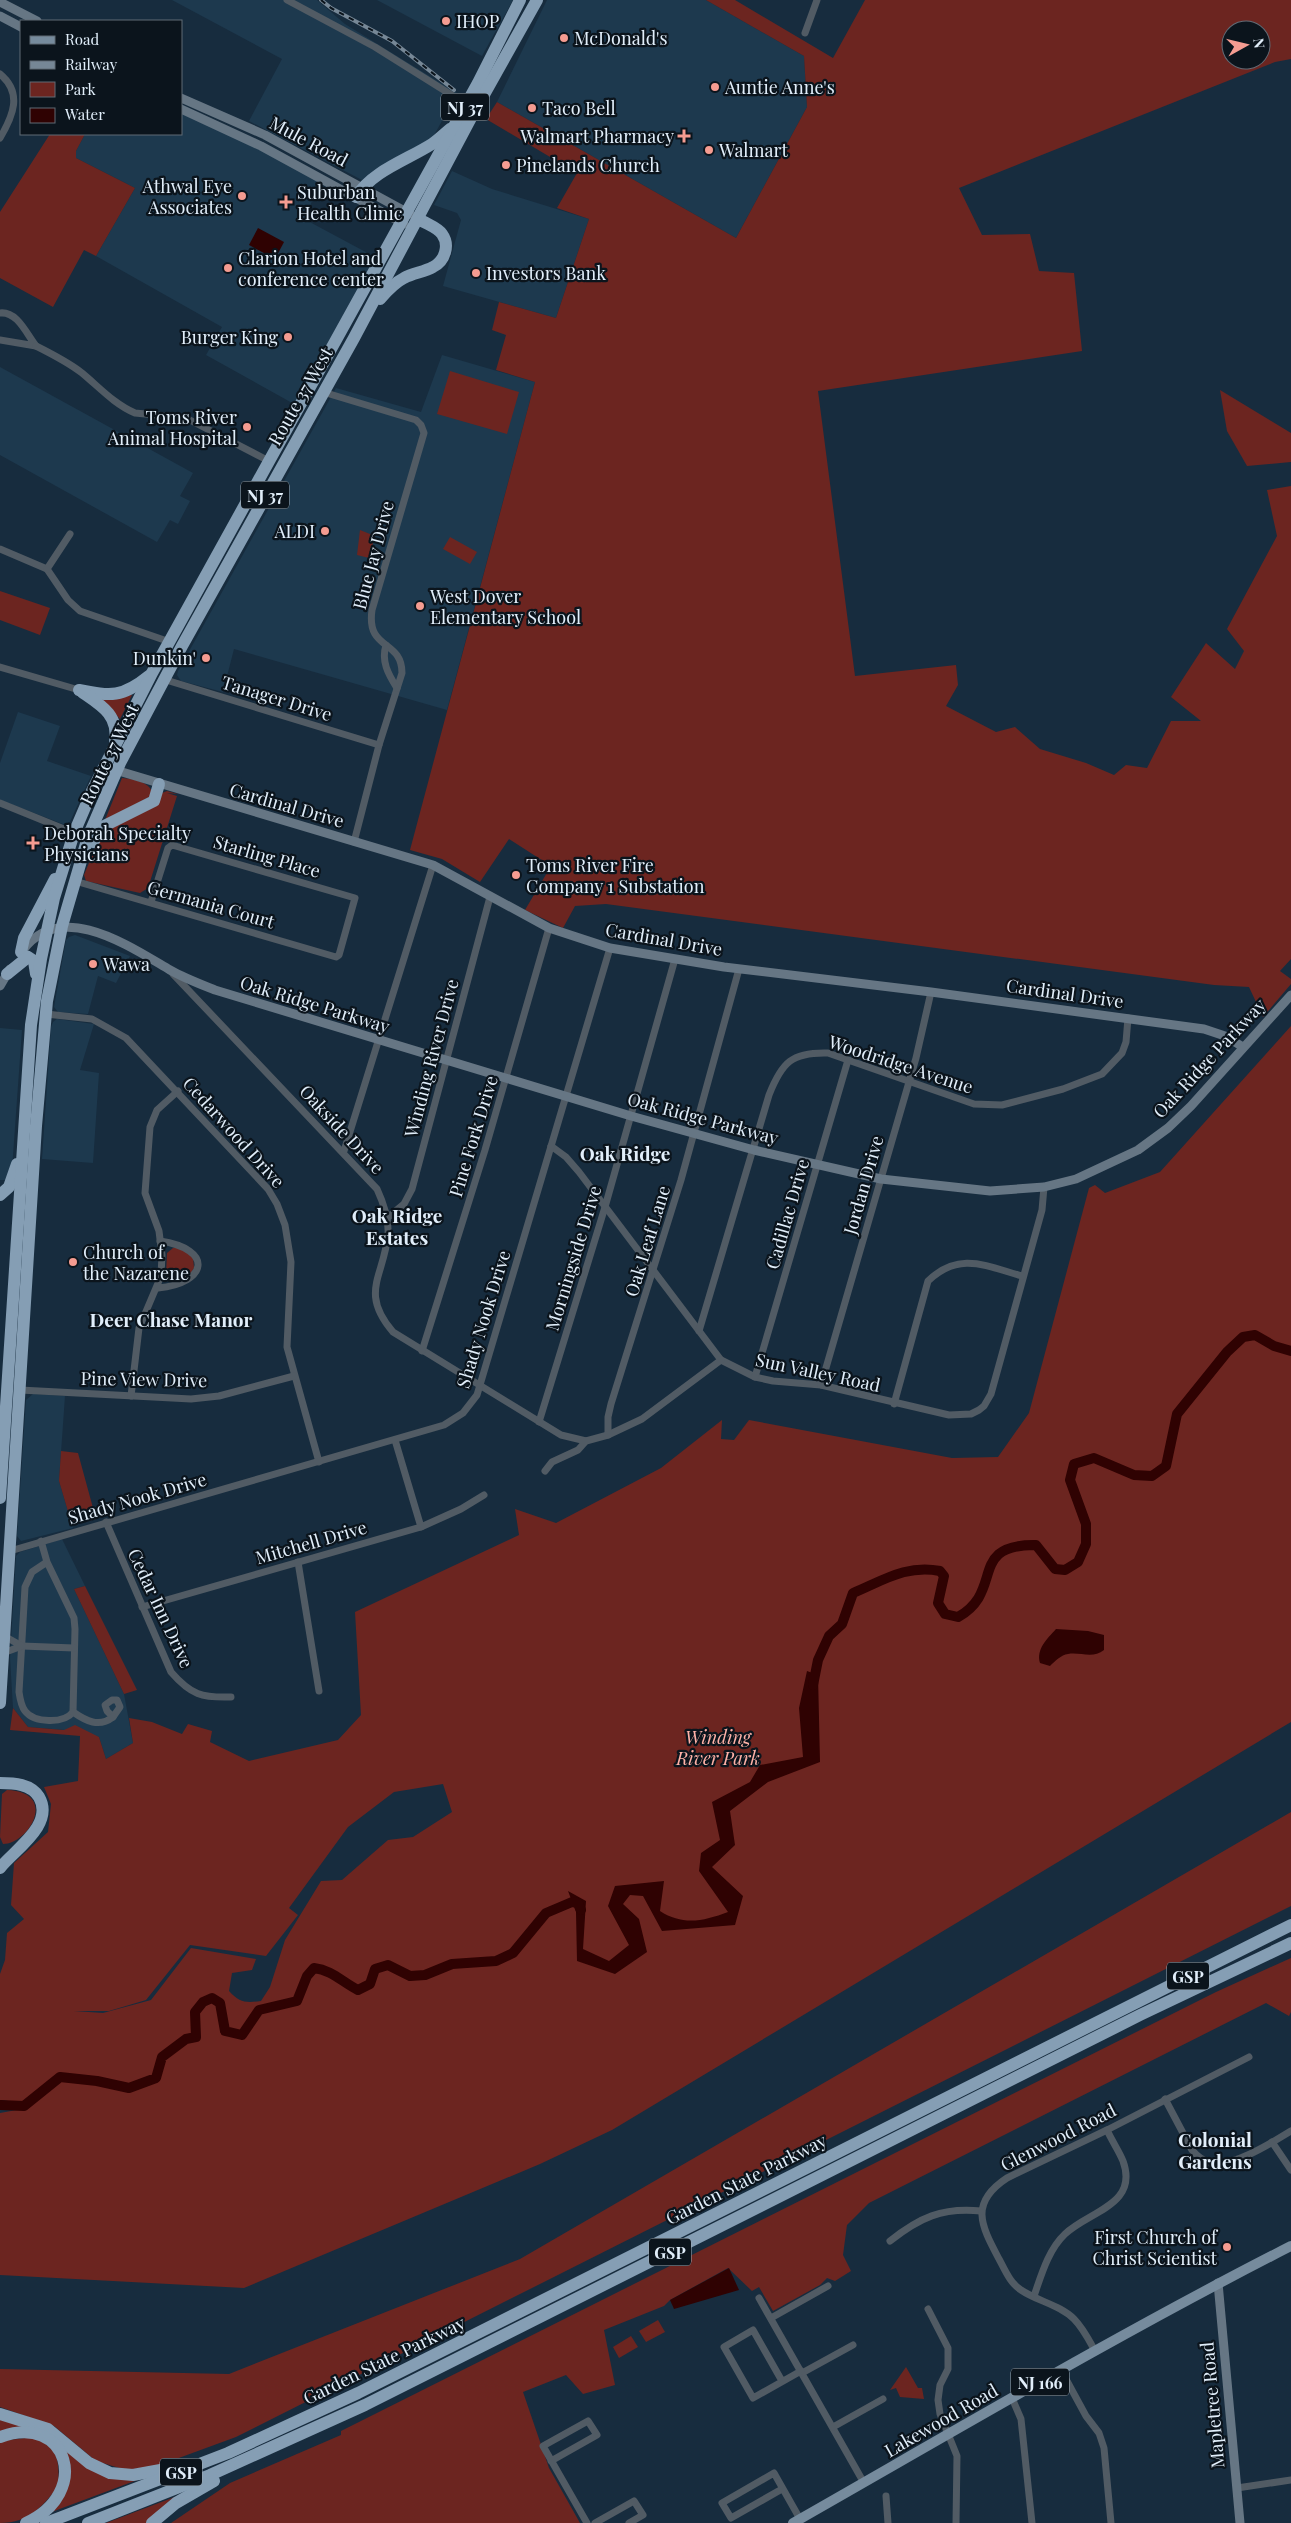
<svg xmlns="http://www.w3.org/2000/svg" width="1291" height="2523" viewBox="0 0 1291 2523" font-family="'Playfair Display',serif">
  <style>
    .built { fill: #1d394e }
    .green { fill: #6c2520; fill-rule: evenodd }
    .water { fill: #2f0202 }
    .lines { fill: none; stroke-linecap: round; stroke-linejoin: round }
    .river { stroke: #2f0202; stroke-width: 10 }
    .street { stroke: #515b64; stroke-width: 7 }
    .secondary { stroke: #667684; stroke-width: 9 }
    .primary { stroke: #768b9d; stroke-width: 10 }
    .highway { stroke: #859eb4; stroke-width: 12 }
    .rail-casing { stroke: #768796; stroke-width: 4 }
    .rail { stroke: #0b141c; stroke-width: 2; stroke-dasharray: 5.5; stroke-linecap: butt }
    .poi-dot { fill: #f59c91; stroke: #0b141c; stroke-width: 2 }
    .labels { text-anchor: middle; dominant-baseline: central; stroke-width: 4.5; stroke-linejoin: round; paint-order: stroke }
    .shield { fill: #0b141c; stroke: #a1adb7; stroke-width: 1 }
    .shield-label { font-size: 16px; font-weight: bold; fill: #e1eefa }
    .poi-label { font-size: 18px; fill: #e1eefa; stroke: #0b141c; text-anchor: start }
    .street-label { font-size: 18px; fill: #e1eefa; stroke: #0b141c }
    .park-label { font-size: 18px; font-style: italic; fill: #ffb2a8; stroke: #0b141c }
    .neighbourhood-label { font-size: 19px; font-weight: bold; fill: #e1eefa; stroke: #0b141c }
  </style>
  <rect width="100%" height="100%" fill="#172c3e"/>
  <g class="built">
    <polygon points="172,0 317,0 345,24 457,93 431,141 362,180 249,121 282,59"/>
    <polygon points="377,0 513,0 482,56"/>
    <polygon points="547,0 706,0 804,56 807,107 736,238 497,102"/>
    <polygon points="181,113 259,149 318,181 306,220 375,257 294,404 206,355 222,327 96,256 135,188 76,158 76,151 85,134 181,134"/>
    <polygon points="452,171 492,189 589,219 556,318 443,286 461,220 457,213 434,205"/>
    <polygon points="442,355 535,382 447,710 234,649 223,692 181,681 177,675 178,671 336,388 421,412"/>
    <polygon points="0,367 193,473 180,496 190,501 178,524 170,520 157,542 0,455"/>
    <polygon points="18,712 60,726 47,761 91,776 68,826 0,800 0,763"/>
    <polygon points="75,935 130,956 116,983 98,976 88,1014 58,1012 54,1007 66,940 69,937"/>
    <polygon points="57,1019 94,1024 80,1070 99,1073 93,1163 42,1159 51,1027 53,1022"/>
    <polygon points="0,1028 22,1030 12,1169 8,1180 0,1180"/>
    <polygon points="33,1394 65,1396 59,1481 73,1528 21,1541 17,1536 26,1400"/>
    <polygon points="62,1539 85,1586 74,1589 124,1694 133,1743 106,1759 99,1737 64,1730 28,1727 13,1708 10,1658 16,1556 20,1552"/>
  </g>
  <g class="green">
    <path d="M706 0H735L833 58 865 0H1291V59L1275 62 959 188 982 235 1030 234 1039 271 1074 273 1082 351 818 391 855 676 956 665 958 685 946 706 996 732 1015 727 1040 749 1086 763 1114 775 1126 765 1147 768 1171 721H1201L1171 697 1206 643 1235 669 1244 651 1227 629 1277 536 1267 490 1291 486V959L1280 971 1291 979V984L1263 1017 1249 987 1214 985 606 904 575 906 563 928 525 910 551 866 509 839 480 882 442 859 410 850 535 382 496 370 506 335 492 330 499 302 556 318 589 219 557 208 577 173 486 119 497 102 736 238 807 107 804 56ZM1231 30H1261V60H1231Z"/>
    <polygon points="50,134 85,134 76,151 76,158 135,188 96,256 84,250 53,307 0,278 0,212"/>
    <polygon points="450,371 519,392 507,434 437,414"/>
    <polygon points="1220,390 1291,433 1291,462 1247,466 1227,431"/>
    <polygon points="360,530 375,536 369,558 357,555"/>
    <polygon points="450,537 477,552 470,564 443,549"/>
    <polygon points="0,591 50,608 40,635 0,620"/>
    <polygon points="132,695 120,719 100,697"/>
    <path d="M122 778C134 779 151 782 153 795L105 820Z"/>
    <polygon points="167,791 178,794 167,793 177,796 148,888 140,893 86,881 84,875 100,836 162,793"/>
    <path d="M1291 1026V1722L612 2130 540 2164 244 2288 0 2275V2113L22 2109 25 2103 0 2100V1974L5 1960 7 1933 24 1919 11 1905 14 1863 48 1832 51 1804 44 1787 78 1781 80 1736 10 1730 13 1708 28 1727 64 1730 75 1725 99 1737 106 1759 133 1743 129 1718 152 1722 182 1734 188 1724 212 1731 210 1742 249 1761 338 1740 361 1715 355 1612 519 1535 515 1509 556 1523 661 1468 722 1420 721 1439 734 1440 749 1420 952 1458 998 1457 1029 1413 1089 1188 1095 1185 1105 1193 1160 1172ZM443 1784 452 1812 413 1837 388 1840 342 1880 321 1881 285 1940 270 1987 261 2001C246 2003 240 2003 229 1991L232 1973 252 1970 256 1959 191 1948 151 2000 103 2013 74 2011H109L146 2000 190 1945 266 1956 298 1915 289 1908 348 1827 394 1792Z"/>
    <polygon points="179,1247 193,1257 194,1268 190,1275 174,1281 166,1275 167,1253 173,1248"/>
    <polygon points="61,1451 78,1453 96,1519 72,1525 59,1481"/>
    <polygon points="85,1586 137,1690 124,1694 74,1589"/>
    <path d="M7 1790C59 1792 29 1844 3 1844L0 1837 2 1794Z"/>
    <polygon points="1291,1812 1291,1906 236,2437 157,2466 126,2470 96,2461 54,2426 0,2407 0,2369 229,2374 520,2259"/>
    <polygon points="1291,1958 1291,2012 1289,2016 1266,2003 869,2203 847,2225 843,2255 851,2271 835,2281 827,2278 820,2285 773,2311 759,2287 752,2291 728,2268 670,2300 664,2306 604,2330 615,2385 583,2394 566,2375 523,2392 549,2468 580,2523 171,2523 230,2483 341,2435 341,2431 1216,1992"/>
    <polygon points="658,2320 665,2332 646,2342 639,2331"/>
    <polygon points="631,2336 638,2347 619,2358 613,2347"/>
    <polygon points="906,2367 918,2388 922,2388 924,2399 900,2397 896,2388 890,2390"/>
    <polygon points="0,2416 35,2427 87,2465 140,2479 49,2513 59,2501 59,2445 0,2433"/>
    <path d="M34 2437C60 2450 58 2458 59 2486 42 2506 30 2523 0 2523V2441Z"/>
    <polygon points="180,2495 146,2523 106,2523"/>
  </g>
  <g class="water">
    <polygon points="258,228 284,242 275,259 249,245"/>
    <path d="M1056 1629 1088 1631 1104 1635V1650C1093 1659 1081 1652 1068 1654 1061 1655 1055 1661 1050 1666L1040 1663C1036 1649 1047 1639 1056 1629Z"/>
    <path d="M807 1671 818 1675 820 1762 768 1782 730 1811 735 1845 712 1867 743 1896 735 1925 662 1931 643 1896 630 1895 623 1904 639 1919 647 1952 615 1974 577 1961 576 1912 568 1891 586 1901 583 1949 609 1961 629 1945 608 1906 615 1886 664 1881 660 1911C683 1926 704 1921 728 1912L699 1871 701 1853 720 1840 712 1802 750 1782 760 1765 803 1757 799 1708Z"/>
    <polygon points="729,2268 739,2290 674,2309 670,2300"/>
  </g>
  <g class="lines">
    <g class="river">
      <path d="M813 1685 818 1660 829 1636 842 1624 853 1593C882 1581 907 1564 940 1571L944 1576 938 1603 945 1614 958 1617C1005 1591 967 1544 1036 1545L1055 1569 1065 1570 1078 1562 1086 1544V1524L1070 1480 1074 1464 1094 1458 1134 1475 1152 1476 1166 1466 1177 1414 1227 1352 1243 1337 1255 1335 1274 1346 1291 1351"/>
      <path d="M0 2105 24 2106 60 2077 97 2081 129 2088 156 2078 162 2057 186 2039 196 2037 195 2012 203 2002 212 1998 220 2003 225 2031 242 2035 259 2010 297 2001 307 1976 314 1968C332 1970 342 1982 358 1990L370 1984 375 1969 388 1965 410 1976 425 1975 452 1964 496 1961 513 1953 546 1913 572 1902 578 1903 581 1910"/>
    </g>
    <g class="street">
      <polyline points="287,0 375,47 466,104"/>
      <polyline points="805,33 817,0"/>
      <path d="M0 74C23 93 13 116 0 138"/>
      <path d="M0 313C17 311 26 333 36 346L0 340"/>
      <path d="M36 346C52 354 68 362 82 373 99 387 114 404 135 413L186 418 269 461"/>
      <path d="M323 392 416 420 421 425 424 433 372 610C366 651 402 639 402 673L379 745 354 842"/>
      <polyline points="0,549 47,569 68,600 80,611 170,642"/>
      <polyline points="47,569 70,534"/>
      <path d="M386 645C381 661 388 674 397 688"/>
      <polyline points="0,667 79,690"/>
      <polyline points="166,680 379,745"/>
      <polyline points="0,803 74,833"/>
      <polyline points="75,881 336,957 339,955 355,898 172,845 168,848 151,902"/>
      <path d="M173 974 377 1189C383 1202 389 1219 388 1234 384 1277 359 1292 393 1332L561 1435 586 1441"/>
      <polyline points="46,1014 92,1019 126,1038 268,1189 277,1204 285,1225 291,1262 287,1347 319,1462"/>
      <polyline points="551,1146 566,1157 579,1172 721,1360 755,1377 773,1381 821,1385 949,1415 971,1414 979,1410 984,1406 991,1394 1042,1210 1044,1187"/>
      <polyline points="344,1151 433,865"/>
      <polyline points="386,1219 404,1204 412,1189 490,897"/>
      <path d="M158 1288C208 1283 214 1249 160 1241"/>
      <path d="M699 1331 769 1095C782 1062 792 1052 828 1053L974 1104 1002 1105 1063 1089 1102 1074 1122 1053 1126 1042 1128 1018"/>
      <polyline points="422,1351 485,1150 549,928"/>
      <polyline points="755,1377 848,1060"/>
      <polyline points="821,1385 916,1058 931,992"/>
      <polyline points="20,1390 191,1399 219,1396 294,1376"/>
      <polyline points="131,1396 139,1328 161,1276 162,1255 159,1231 145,1193 150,1127 157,1110 178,1091"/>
      <path d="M894 1404 928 1281C959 1251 986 1266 1022 1276"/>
      <polyline points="539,1422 605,1207 675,959"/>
      <polyline points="608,1435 608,1417 611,1404 681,1180 739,969"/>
      <polyline points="395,1440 421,1527"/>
      <polyline points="545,1471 552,1462 578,1450 586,1441 608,1435 642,1419 721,1360"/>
      <path d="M106 1522 171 1672C191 1695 202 1698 231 1697"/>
      <path d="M41 1541 47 1562 74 1618 75 1629 73 1712C64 1724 34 1723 25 1711 21 1706 20 1699 19 1692L25 1587 32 1572 47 1562"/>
      <polyline points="10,1551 444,1425 463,1413 477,1395 610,948"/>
      <polyline points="298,1562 319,1691"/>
      <polyline points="142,1607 421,1527 461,1509 484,1495"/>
      <polyline points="22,1646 74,1648"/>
      <polyline points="3,1653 22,1646 4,1636"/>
      <polygon points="112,1700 117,1700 120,1707 113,1717 107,1711 105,1705"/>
      <path d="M73 1712C86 1721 99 1728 113 1717"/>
      <path d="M1165 2099 1192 2150C1197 2156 1203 2161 1211 2163 1232 2168 1273 2142 1291 2131"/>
      <polyline points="1272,2142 1291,2170"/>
      <path d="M890 2241C919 2218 942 2207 981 2211"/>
      <path d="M1034 2296C1041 2276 1048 2250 1065 2234 1089 2211 1139 2205 1123 2161 1119 2151 1112 2141 1107 2130"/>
      <polyline points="759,2298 864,2483"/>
      <polyline points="928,2309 948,2348 948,2369 940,2385 938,2400 940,2414 957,2456 956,2523"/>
      <polyline points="771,2318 828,2286"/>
      <path d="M1095 2351C1089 2340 1083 2328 1074 2319 1060 2305 1037 2301 1021 2290 1010 2283 1005 2270 999 2259 981 2225 969 2203 1007 2178L1107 2130 1249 2057"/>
      <polyline points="1061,2370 1086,2416 1099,2433 1104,2448 1111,2523"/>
      <polyline points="802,2373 853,2345"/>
      <polyline points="782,2381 753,2330 724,2347 753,2398 801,2371"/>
      <polyline points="1012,2398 1021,2419 1032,2523"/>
      <polyline points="833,2427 883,2399"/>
      <polyline points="551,2461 597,2435 588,2421 543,2446 587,2523"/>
      <polyline points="1237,2488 1291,2480"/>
      <polyline points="782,2489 731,2518 722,2503 774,2473 800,2519"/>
      <polyline points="886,2496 888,2523"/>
      <polyline points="595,2523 634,2501 643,2515 629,2523"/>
    </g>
    <g class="secondary">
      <polyline points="0,2 37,21"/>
      <polyline points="0,16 21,27"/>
      <polyline points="181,98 265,135 410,214"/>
      <polyline points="181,109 261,146 404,224"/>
      <polyline points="112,769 433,865 549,928 610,948 724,967 931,992 1204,1029 1225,1036 1243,1047"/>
      <path d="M23 950C61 899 129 946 170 970 184 978 200 984 215 990L631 1116 754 1150 881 1179 990 1191 1044 1187 1076 1179 1138 1150 1168 1128 1191 1106 1291 995"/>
      <polyline points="0,986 10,969"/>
      <polyline points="1218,2283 1240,2523"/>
    </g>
    <path class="primary" d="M793 2523C958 2429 1122 2332 1291 2246"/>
    <g class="highway">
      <path d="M356 197C372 171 407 160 432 144 438 140 444 134 450 129"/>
      <path d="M380 299C387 291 394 283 404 278 413 273 424 272 433 267 445 261 450 245 442 234 437 227 426 224 419 219"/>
      <path d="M79 690C111 696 122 698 149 676"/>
      <path d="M82 692C101 705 119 715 115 741"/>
      <polyline points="93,842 104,826 154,801 159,784"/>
      <polyline points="21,952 24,938 55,879"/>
      <polyline points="7,974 28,957 34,961 36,974"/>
      <polyline points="0,1195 9,1187 17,1164"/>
      <polyline points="0,1498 31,1025 41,959 54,898 74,833 92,791 152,673 478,83 520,0"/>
      <polyline points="0,1703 36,1126 47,1001 62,926 88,837 120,763 182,646 354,338 472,116 537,0"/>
      <path d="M0 1783C14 1783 31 1784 39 1797 55 1825 14 1850 0 1868"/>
      <polyline points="0,2414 48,2429 89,2463 110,2473 133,2475 177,2467"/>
      <path d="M0 2437C68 2412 92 2493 26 2523"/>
      <polyline points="46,2523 228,2453 358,2393 1291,1925"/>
      <polyline points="88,2523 210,2475 365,2405 1140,2015 1291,1943"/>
      <polyline points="152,2523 176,2503 214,2481"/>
    </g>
    <g class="rail-casing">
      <polyline id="rail" points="321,0 331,8 392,41 454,90"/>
    </g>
    <use href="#rail" class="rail"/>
  </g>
  <g class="poi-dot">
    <circle cx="446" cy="21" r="5"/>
    <circle cx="564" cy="38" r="5"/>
    <circle cx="715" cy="87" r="5"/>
    <circle cx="532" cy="108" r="5"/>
    <path d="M681.5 128.5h5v5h5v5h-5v5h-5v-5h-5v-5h5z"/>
    <circle cx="709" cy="150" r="5"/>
    <circle cx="506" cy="165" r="5"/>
    <circle cx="242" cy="196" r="5"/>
    <path d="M283.5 194.5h5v5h5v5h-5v5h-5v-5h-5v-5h5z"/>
    <circle cx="228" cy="268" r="5"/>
    <circle cx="476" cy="273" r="5"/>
    <circle cx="288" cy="337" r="5"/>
    <circle cx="247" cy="427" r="5"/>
    <circle cx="325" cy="531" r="5"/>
    <circle cx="420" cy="606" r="5"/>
    <circle cx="206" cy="658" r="5"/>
    <path d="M30.5 835.5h5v5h5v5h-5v5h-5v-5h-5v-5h5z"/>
    <circle cx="516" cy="875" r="5"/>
    <circle cx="93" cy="964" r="5"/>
    <circle cx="73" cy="1262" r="5"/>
    <circle cx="1227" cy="2247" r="5"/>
  </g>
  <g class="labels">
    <g class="shield">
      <rect x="441" y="93.5" width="48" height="27" rx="4"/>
      <rect x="241" y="481.5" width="48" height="27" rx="4"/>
      <rect x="1167" y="1962.5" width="42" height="27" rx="4"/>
      <rect x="649" y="2238.5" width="42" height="27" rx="4"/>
      <rect x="1011" y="2368.5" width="58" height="27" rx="4"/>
      <rect x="160" y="2458.5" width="42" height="27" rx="4"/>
    </g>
    <g class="shield-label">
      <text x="465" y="107">NJ 37</text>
      <text x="265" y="495">NJ 37</text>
      <text x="1188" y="1976">GSP</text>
      <text x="670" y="2252">GSP</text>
      <text x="1040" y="2382">NJ 166</text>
      <text x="181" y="2472">GSP</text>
    </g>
    <g class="poi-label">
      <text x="456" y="21">IHOP</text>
      <text x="574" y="38">McDonald's</text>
      <text x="725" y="87">Auntie Anne's</text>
      <text x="542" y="108">Taco Bell</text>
      <text x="674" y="136" text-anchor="end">Walmart Pharmacy</text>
      <text x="719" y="150">Walmart</text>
      <text x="516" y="165">Pinelands Church</text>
      <text x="232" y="186" text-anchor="end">Athwal Eye<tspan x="232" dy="21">Associates</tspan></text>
      <text x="297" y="192">Suburban<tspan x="297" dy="21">Health Clinic</tspan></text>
      <text x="238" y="258">Clarion Hotel and<tspan x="238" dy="21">conference center</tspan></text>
      <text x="486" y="273">Investors Bank</text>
      <text x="278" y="337" text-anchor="end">Burger King</text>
      <text x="237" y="417" text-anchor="end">Toms River<tspan x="237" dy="21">Animal Hospital</tspan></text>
      <text x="315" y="531" text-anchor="end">ALDI</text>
      <text x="430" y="596">West Dover<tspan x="430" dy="21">Elementary School</tspan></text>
      <text x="196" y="658" text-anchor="end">Dunkin'</text>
      <text x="44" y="833">Deborah Specialty<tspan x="44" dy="21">Physicians</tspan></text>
      <text x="526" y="865">Toms River Fire<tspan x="526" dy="21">Company 1 Substation</tspan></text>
      <text x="103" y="964">Wawa</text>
      <text x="83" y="1252">Church of<tspan x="83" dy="21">the Nazarene</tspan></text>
      <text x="1217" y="2237" text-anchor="end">First Church of<tspan x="1217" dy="21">Christ Scientist</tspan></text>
    </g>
    <g class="street-label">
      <text transform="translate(309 141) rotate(28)">Mule Road</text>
      <text transform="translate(300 396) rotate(-60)">Route 37 West</text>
      <text transform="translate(373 555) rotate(-75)">Blue Jay Drive</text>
      <text transform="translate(277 698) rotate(17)">Tanager Drive</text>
      <text transform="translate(109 754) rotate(-64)">Route 37 West</text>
      <text transform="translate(287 805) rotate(16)">Cardinal Drive</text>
      <text transform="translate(267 856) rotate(16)">Starling Place</text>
      <text transform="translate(211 904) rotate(16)">Germania Court</text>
      <text transform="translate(664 939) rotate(10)">Cardinal Drive</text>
      <text transform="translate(1065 993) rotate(8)">Cardinal Drive</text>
      <text transform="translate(315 1004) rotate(17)">Oak Ridge Parkway</text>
      <text transform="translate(431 1058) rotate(-75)">Winding River Drive</text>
      <text transform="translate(1209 1058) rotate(-47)">Oak Ridge Parkway</text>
      <text transform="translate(901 1064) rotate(18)">Woodridge Avenue</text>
      <text transform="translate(703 1118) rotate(15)">Oak Ridge Parkway</text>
      <text transform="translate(342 1129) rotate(47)">Oakside Drive</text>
      <text transform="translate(234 1132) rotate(48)">Cedarwood Drive</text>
      <text transform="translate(473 1136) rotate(-73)">Pine Fork Drive</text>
      <text transform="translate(863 1185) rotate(-74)">Jordan Drive</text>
      <text transform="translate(787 1214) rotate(-74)">Cadillac Drive</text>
      <text transform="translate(647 1241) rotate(-73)">Oak Leaf Lane</text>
      <text transform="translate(573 1258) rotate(-73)">Morningside Drive</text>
      <text transform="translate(483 1319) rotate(-73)">Shady Nook Drive</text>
      <text transform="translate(818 1372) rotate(12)">Sun Valley Road</text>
      <text transform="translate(144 1379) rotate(1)">Pine View Drive</text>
      <text transform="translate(137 1498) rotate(-16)">Shady Nook Drive</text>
      <text transform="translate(311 1542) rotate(-16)">Mitchell Drive</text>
      <text transform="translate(161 1608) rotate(65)">Cedar Inn Drive</text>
      <text transform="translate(1058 2137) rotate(-27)">Glenwood Road</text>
      <text transform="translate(746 2179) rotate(-27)">Garden State Parkway</text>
      <text transform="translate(384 2360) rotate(-26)">Garden State Parkway</text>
      <text transform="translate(1212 2405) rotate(-95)">Mapletree Road</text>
      <text transform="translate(941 2420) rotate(-30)">Lakewood Road</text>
    </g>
    <g class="park-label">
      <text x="718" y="1737">Winding<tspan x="718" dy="21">River Park</tspan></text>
    </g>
    <g class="neighbourhood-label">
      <text x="625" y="1153">Oak Ridge</text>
      <text x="397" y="1215">Oak Ridge<tspan x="397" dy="22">Estates</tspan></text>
      <text x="171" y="1319">Deer Chase Manor</text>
      <text x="1215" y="2139">Colonial<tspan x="1215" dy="22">Gardens</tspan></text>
    </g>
  </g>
  <rect x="20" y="20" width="162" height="115" fill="#0b141c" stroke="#616b75"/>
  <rect x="30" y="36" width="25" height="8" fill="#768b9d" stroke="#616b75"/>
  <text x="65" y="45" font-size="15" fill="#e1eefa">Road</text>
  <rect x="30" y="61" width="25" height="8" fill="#768796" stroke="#616b75"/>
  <text x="65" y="70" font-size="15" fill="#e1eefa">Railway</text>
  <rect x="30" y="82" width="25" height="15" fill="#6c2520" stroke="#616b75"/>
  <text x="65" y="95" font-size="15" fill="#e1eefa">Park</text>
  <rect x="30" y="108" width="25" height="15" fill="#2f0202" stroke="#616b75"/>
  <text x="65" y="120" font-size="15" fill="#e1eefa">Water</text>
  <g transform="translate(1246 45) rotate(82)"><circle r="24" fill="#0b141c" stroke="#616b75"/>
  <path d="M0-4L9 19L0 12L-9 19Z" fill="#f59c91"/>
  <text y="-8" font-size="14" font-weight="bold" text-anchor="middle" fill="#e1eefa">N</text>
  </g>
</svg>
